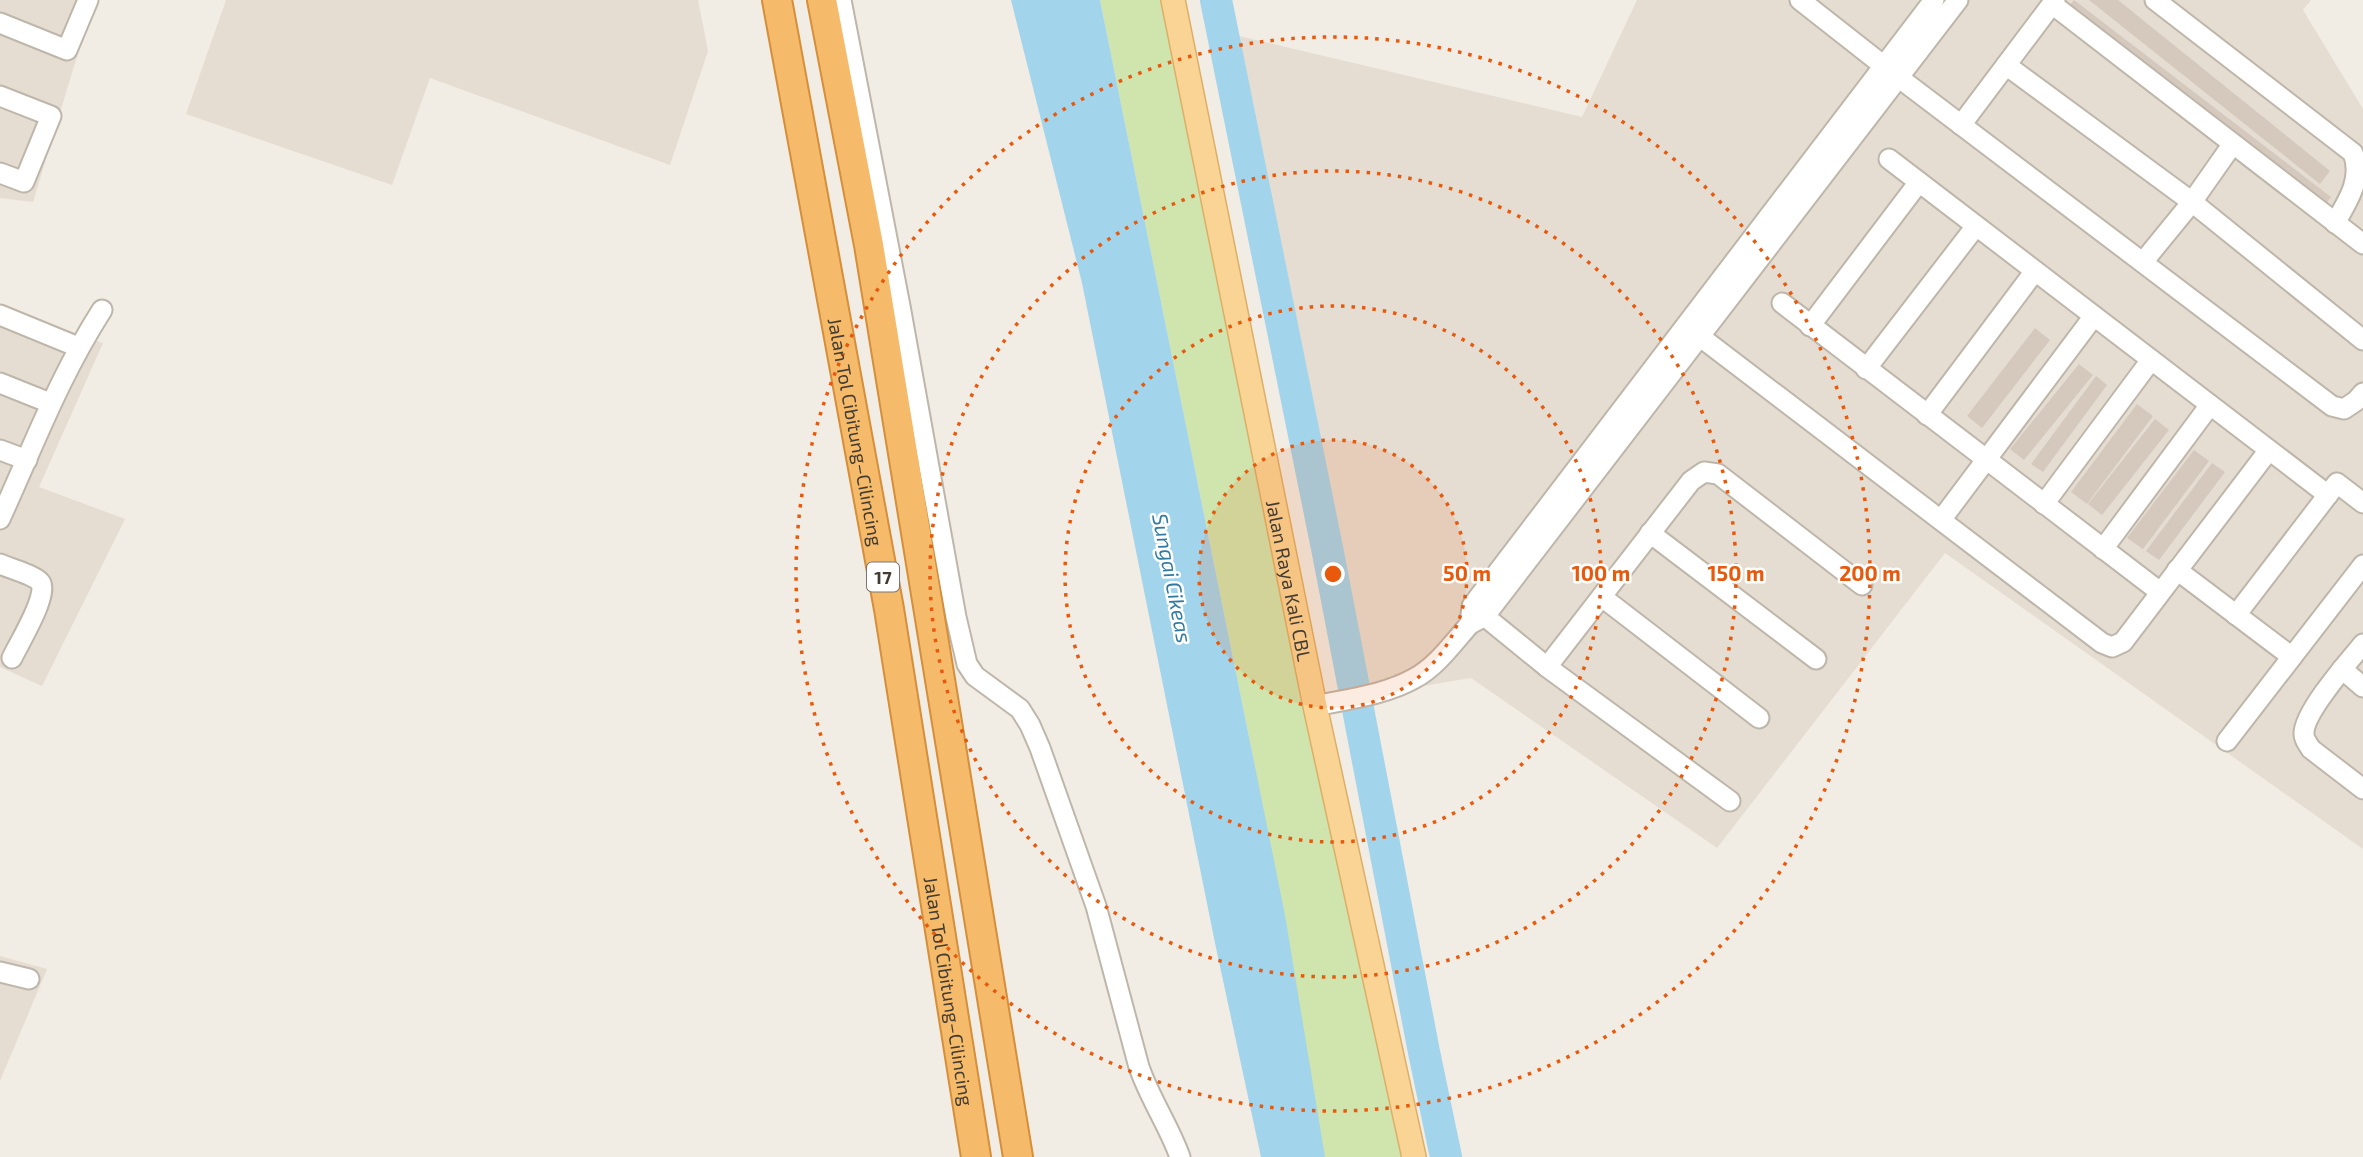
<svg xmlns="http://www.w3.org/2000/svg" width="2363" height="1157" viewBox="0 0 2363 1157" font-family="'Exo 2',sans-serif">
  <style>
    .residential { fill: #e5ddd2 }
    .green { fill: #d0e4ae }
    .water { fill: #a2d4ec }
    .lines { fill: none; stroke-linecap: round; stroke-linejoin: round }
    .river { stroke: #a2d4ec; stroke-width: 32 }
    .building { fill: #d5c9bd }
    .minor-casing { stroke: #bfb6aa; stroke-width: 23 }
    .major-casing { stroke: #ddaf66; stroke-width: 26 }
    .highway-casing { stroke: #d58e3a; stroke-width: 32 }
    .minor { stroke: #fff; stroke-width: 19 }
    .major { stroke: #f9d495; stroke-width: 23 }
    .highway { stroke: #f6bb6a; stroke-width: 28 }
    .ring { fill: none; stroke: #e8590c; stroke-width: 3.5; stroke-dasharray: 3.5 7 }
    .labels { text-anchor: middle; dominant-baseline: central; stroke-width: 5; stroke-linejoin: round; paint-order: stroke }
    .shield { fill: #fff; stroke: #7b7671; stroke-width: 2 }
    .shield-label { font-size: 18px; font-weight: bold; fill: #433c34 }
    .street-label { font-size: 19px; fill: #433c34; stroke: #fff }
    .water-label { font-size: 21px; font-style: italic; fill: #327ba0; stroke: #fff }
    .centre { fill: #e8590c; stroke: #fff; stroke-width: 3.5 }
    .ring-label { font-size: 21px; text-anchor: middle; font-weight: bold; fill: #e8590c; stroke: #fff; stroke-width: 5; stroke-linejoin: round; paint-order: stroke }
  </style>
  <rect width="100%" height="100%" fill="#f1ece4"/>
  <g class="residential">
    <polygon points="0,0 94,0 33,202 0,198"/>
    <polygon points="226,0 698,0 708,51 670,165 430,78 392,185 186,114"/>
    <polygon points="1637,0 2311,0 2303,10 2363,109 2363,849 1945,553 1717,848 1471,678 1357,697 1222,32 1582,117"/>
    <polygon points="0,306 103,343 39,487 125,519 42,686 0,667"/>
    <polygon points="0,956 47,969 0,1081"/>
  </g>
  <polygon class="green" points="1100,0 1173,0 1413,1157 1322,1157 1252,752"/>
  <polygon class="water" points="1011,0 1100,0 1285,915 1325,1157 1261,1157 1215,943 1082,283"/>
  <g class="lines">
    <polyline class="river" points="1216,0 1328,553 1424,1052 1446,1157"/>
  </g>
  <g class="building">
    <polygon points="2074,0 2331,197 2322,209 2065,11"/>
    <polygon points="2089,0 2118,0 2330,171 2320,184"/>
    <polygon points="2035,328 2050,340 1982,428 1967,416"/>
    <polygon points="2079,364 2093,375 2024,460 2010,449"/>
    <polygon points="2096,376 2107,385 2043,472 2031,464"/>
    <polygon points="2137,404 2153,416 2087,504 2071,492"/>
    <polygon points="2155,419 2169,430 2102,515 2088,504"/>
    <polygon points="2194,450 2209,461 2143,549 2127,538"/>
    <polygon points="2212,463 2225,472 2159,560 2146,551"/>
  </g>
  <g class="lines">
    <g class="minor-casing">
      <g id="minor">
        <path d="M841 0 900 306 956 617 967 664 975 676 1020 709 1030 725 1040 748 1096 906 1139 1067C1150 1099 1169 1126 1180 1157"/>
        <polyline points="1800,0 1898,77 2332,406 2344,409 2356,401 2363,393"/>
        <polyline points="1934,0 1472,606 1470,624 1485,616 1958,0"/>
        <path d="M2155 0 2353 153C2363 178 2348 201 2335 223"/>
        <polyline points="2052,4 2363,244"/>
        <polyline points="0,23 67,50 88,0"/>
        <polyline points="2006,65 2192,202 2363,340"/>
        <polyline points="0,96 51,116 24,182 0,173"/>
        <polyline points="1961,125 2055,0"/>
        <polyline points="1889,159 2328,495"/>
        <polyline points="2143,262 2192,202 2232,145"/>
        <polyline points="1782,303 2160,592"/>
        <polyline points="0,315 78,347"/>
        <polyline points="1810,326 1919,182"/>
        <polyline points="1690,329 2102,643 2112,647 2123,642 2269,450"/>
        <polyline points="1866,369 1976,226"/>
        <polyline points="0,383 50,403"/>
        <polyline points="1927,415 2035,271"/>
        <polyline points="0,450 27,460"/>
        <polyline points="2044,504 2151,360"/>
        <path d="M0 519C33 447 59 377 102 310"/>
        <polyline points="1941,520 2094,316"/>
        <polyline points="1650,533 1816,659"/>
        <polyline points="2103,549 2210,405"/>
        <path d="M0 564C9 568 34 575 40 582 50 593 18 645 12 658"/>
        <polyline points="2177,570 2292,657"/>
        <polyline points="1602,597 1759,718"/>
        <polyline points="1477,610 1547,667 1730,801"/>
        <polyline points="2236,615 2337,483 2363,503"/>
        <path d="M2363 644C2349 661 2303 713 2304 734 2304 740 2308 744 2311 749L2363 789"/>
        <polyline points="1547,667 1691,481 1704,472 1718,474 1862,585"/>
        <polyline points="2342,669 2363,687"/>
        <path d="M1315 706C1348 699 1385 695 1415 678 1437 666 1453 643 1470 624"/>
        <polyline points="2227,741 2363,565"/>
        <polyline points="0,972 29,979"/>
      </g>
    </g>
    <g class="major-casing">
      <g id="major">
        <path id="s1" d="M1173 0 1315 706 1414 1157"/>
      </g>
    </g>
    <g class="highway-casing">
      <g id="highway">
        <path id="s2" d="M777 0 889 609 976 1157"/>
        <polyline points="822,0 869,245 1018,1157"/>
      </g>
    </g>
    <use href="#minor" class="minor"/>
    <use href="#major" class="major"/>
    <use href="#highway" class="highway"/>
  </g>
  <circle cx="1333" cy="574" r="134" fill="#e8590c" fill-opacity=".12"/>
  <g class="ring">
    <circle cx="1333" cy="574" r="134"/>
    <circle cx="1333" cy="574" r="268"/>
    <circle cx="1333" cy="574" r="403"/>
    <circle cx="1333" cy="574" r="537"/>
  </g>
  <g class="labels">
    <rect class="shield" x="867" y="562.5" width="32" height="29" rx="5"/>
    <g class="shield-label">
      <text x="883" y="577">17</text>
    </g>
    <g class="street-label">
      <text stroke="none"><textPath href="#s2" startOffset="439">Jalan Tol Cibitung–Cilincing</textPath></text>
      <text stroke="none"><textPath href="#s1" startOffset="592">Jalan Raya Kali CBL</textPath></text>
      <text stroke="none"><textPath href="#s2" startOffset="1006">Jalan Tol Cibitung–Cilincing</textPath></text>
    </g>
    <g class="water-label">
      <text transform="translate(1173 578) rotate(79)">Sungai Cikeas</text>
    </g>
  </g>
  <circle cx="1333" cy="574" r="10" class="centre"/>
  <g class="ring-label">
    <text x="1467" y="581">50 m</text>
    <text x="1601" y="581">100 m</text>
    <text x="1736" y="581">150 m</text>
    <text x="1870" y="581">200 m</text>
  </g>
</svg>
